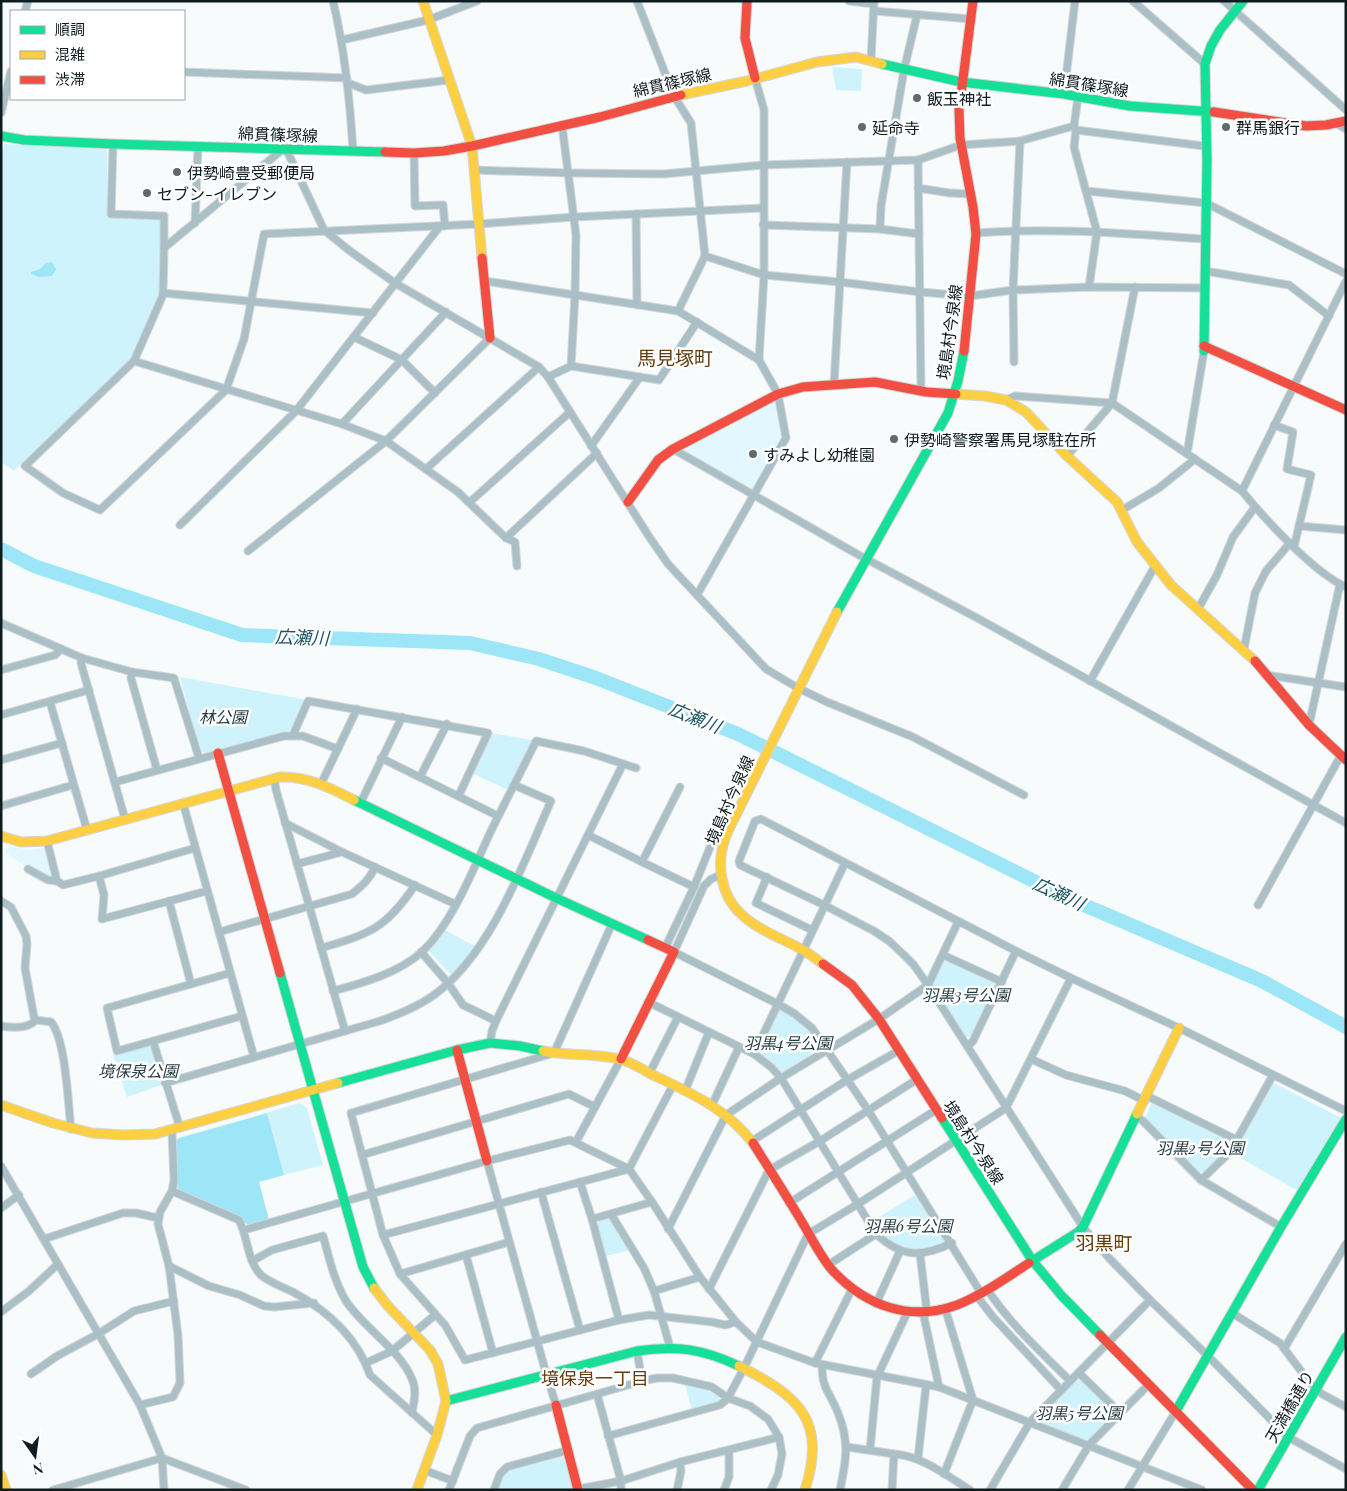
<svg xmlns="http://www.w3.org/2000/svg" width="1347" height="1491" viewBox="0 0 1347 1491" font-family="'Playfair Display','Noto Sans JP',serif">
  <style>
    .built { fill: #e2f8fe }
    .green { fill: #cef3fd }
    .water { fill: #9de6f8 }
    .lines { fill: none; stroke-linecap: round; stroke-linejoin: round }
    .river { stroke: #9de6f8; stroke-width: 14 }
    .street-casing { stroke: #d3d6d8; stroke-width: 9 }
    .fast-casing { stroke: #d3d6d8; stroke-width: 11 }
    .slow-casing { stroke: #d3d6d8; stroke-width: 11 }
    .jam-casing { stroke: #d3d6d8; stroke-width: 11 }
    .street { stroke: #abc0c6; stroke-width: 7 }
    .fast { stroke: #16e098; stroke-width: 9 }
    .slow { stroke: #ffcf43; stroke-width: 9 }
    .jam { stroke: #f24e42; stroke-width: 9 }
    .poi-dot { fill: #606a6d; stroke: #fff; stroke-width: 2 }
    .labels { text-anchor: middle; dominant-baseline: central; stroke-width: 5; stroke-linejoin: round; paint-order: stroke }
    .street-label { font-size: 16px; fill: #0e1c20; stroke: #fff }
    .poi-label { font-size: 16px; fill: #0e1c20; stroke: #fff; text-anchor: start }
    .park-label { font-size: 16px; font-style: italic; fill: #253c42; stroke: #fff }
    .water-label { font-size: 18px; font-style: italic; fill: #1a5462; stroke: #fff }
    .neighbourhood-label { font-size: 18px; fill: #623c0c; stroke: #fff }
    .quarter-label { font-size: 19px; fill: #623c0c; stroke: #fff }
  </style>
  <rect width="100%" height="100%" fill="#f7fbfc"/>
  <g class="built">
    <polygon points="775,400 783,438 754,489 751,489 678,450"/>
    <polygon points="9,846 30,850 42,848 46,850 53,875 49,878 28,865 26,867 5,852"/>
  </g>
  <g class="green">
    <polygon points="832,67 862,69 861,91 836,90"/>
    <polygon points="4,144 105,149 107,152 107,217 161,219 160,295 130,361 14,471 1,462 1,156"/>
    <polygon points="180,677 302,699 304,701 290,731 205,753 200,751"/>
    <polygon points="491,733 532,740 509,788 506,789 474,774 474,771"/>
    <polygon points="445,930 476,947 452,976 428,950"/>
    <polygon points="948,960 994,982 995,987 972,1036 966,1037 933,987 932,984 944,961"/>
    <path d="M783 1010C796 1018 821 1033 820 1050L783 1073 779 1072 774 1065 759 1054V1048L777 1011Z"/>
    <polygon points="147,1046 152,1048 161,1085 127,1097 113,1055"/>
    <polygon points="1272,1082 1341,1118 1298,1191 1232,1153"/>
    <polygon points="1152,1102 1229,1140 1230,1147 1204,1172 1198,1172 1145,1118"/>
    <polygon points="299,1103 307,1108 323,1165 284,1175 267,1113"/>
    <path d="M913 1196H917L944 1240 943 1244C912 1254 892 1251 874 1222V1220Z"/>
    <polygon points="607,1218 611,1220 630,1250 605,1256 597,1225 600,1220"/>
    <polygon points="1078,1380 1083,1380 1113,1410 1114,1413 1089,1439 1083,1440 1040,1422 1039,1417"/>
    <polygon points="685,1384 708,1391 718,1396 720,1402 692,1410"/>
    <polygon points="561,1456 566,1458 573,1483 573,1490 499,1490 505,1474 509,1471"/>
  </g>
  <g class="water">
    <polygon points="52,262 56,269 52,276 39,277 31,274 31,272 40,269 46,263"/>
    <polygon points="267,1113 284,1175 259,1182 269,1220 249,1225 245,1223 243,1218 181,1191 177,1187 178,1180 175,1142 179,1138"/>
  </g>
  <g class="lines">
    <polyline class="river" points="1,549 34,566 242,635 470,643 539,659 596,678 738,734 1070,899 1262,981 1346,1027"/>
    <g class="street-casing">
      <g id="street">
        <path d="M333 1C345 51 350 100 353 151"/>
        <polyline points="637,1 674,96 691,123 705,256 764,275 840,282 920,292 970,296 1013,290 1089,287 1204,288"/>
        <polyline points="849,1 874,4"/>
        <polyline points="1133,1 1205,64"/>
        <polyline points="1224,1 1346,110"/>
        <polyline points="25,11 28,1"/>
        <polyline points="874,11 971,19"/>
        <polyline points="342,40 428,20 477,1"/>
        <polyline points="871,60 874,1"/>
        <polyline points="184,72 347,78"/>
        <polyline points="755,78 764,110 764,275 759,360"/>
        <polyline points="348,83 366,90 449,80"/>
        <polyline points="1064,94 1075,1"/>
        <polyline points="1078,97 1074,126 1076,130 1074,147 1097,232 1089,287"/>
        <polyline points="1,113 11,71"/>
        <polyline points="1337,124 1346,129"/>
        <polyline points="1076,130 1204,146"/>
        <polyline points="113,144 111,214 164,216 164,248"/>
        <polyline points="414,153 415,206 443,205 445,226"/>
        <polyline points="918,160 921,391"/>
        <polyline points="474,170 569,173 663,174 763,165 918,160 961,145 1020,141 1074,126"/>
        <polyline points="918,188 950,193 971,194"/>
        <polyline points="1086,191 1206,203 1346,274"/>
        <polyline points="763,208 574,217 479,224 264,234 244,339 226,390 100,510 63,493 25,466 134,361 163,295 164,248 283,149 288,153 324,230 350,251 395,283 539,367 548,377 648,535 668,564 766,669 798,688 827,702 913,737 1024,795"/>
        <polyline points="636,214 637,305"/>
        <polyline points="195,223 198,147"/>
        <polyline points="763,225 880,229 919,234"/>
        <polyline points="880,229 881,206 904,70 917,15"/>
        <path d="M976 233C1052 227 1129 234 1205 239"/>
        <polyline points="1205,271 1289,285 1329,316"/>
        <polyline points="485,281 678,311 759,360 778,394 786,438 697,595"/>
        <polyline points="163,293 373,313"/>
        <polyline points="678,311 705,256"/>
        <polyline points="354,337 402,360 435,393"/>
        <polyline points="134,361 342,424 386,441 458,492 506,538 515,542 517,566"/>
        <polyline points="1014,362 1013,290 1020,141"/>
        <polyline points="571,366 659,380 697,322"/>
        <polyline points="548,377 571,366 575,295 576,235 562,125"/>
        <polyline points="834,384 847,162"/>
        <path d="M1006 400 1015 396 1112 403 1242 491C1264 518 1314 573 1346 587"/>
        <polyline points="342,424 446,312"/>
        <polyline points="1274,425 1293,432 1287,469 1311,475 1294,547"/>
        <polyline points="591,446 640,377"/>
        <polyline points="673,449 857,554 979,619 1346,823"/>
        <polyline points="1187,454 1204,351"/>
        <polyline points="1067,456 1112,403 1135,287"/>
        <polyline points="426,469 539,367"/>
        <polyline points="1242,491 1346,281"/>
        <polyline points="470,502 570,412"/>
        <polyline points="1122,510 1159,488 1195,459"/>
        <polyline points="180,525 296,411 440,226"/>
        <polyline points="1299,526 1346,530"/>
        <polyline points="506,538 597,453"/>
        <polyline points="248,551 386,441 490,338"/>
        <polyline points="1198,609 1217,575 1233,537 1255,507"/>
        <polyline points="1,623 82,658 132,672 174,678 199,758"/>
        <polyline points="1244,649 1255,593 1266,571 1290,543"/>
        <polyline points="82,658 81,663 125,819"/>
        <polyline points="1,670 55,655 61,649"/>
        <polyline points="132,672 131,678 157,770"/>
        <polyline points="1267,675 1346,687"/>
        <polyline points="1090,681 1155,566"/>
        <polyline points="50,702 87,830"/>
        <polyline points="1,715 89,690"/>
        <polyline points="1309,725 1340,584"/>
        <polyline points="293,735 308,701 488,733 459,795"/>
        <polyline points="381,758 498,816"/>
        <polyline points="1,760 62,743"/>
        <polyline points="420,777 447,724"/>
        <polyline points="274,778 276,790 345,1031"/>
        <polyline points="115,782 284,736 303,736 338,749"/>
        <polyline points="321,784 357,709"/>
        <polyline points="680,787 642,862 694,887"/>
        <polyline points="183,803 254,1057"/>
        <polyline points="360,804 402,717"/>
        <polyline points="1,806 73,785"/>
        <polyline points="285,823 342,852 455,904"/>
        <polyline points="588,835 642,862"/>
        <polyline points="47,841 57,881 63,885 99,876 104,895 102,919 207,891"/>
        <polyline points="297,864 342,852"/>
        <polyline points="28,869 48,880 57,881"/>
        <polyline points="721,875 711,879 704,886 674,952 778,1004 795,1014 812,1028 868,1110 981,1293"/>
        <polyline points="99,876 195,848"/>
        <polyline points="767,877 756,903 812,930"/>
        <path d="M1 901 11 907 26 936 27 944 25 968 34 1017 36 1020 51 1022C66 1040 68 1103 71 1129"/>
        <polyline points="169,901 191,984"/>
        <polyline points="1258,905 1341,755"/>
        <polyline points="612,924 554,1053 351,1113 383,1235 400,1274 445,1325 465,1360 619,1320 649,1315 712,1322 725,1325 736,1322"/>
        <path d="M219 932 352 894C362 886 370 879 375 867"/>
        <path d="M321 948C369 934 386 929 415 885"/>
        <polyline points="665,948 694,887 725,810"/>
        <polyline points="421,952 448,983 463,1005 496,1021"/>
        <polyline points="943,955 1002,982"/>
        <polyline points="1071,978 1179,1028 1346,1111"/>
        <path d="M333 991C363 983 399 973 423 951 452 923 473 870 490 833 505 802 521 772 536 741L584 751 636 768"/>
        <path d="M648 1002 754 1054 771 1067 781 1078 876 1234C901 1257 921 1258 952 1243"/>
        <path d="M1 1026C13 1028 28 1029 36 1020"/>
        <polyline points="153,1041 242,1016"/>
        <polyline points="490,1043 492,1031 496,1021 623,764"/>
        <polyline points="968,1046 973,1041 1016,951"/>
        <polyline points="754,1054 845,863"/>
        <polyline points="1031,1059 1066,1075 1125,1091 1145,1101"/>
        <polyline points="649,1074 678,1017"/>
        <path d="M165 1083 380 1021C399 1014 417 1007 434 995 491 954 523 864 551 801L514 785"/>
        <polyline points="685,1091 709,1032"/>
        <polyline points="1147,1096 1237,1140"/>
        <polyline points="712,1105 739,1047"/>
        <polyline points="1137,1117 1143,1121 1201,1180 1281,1227"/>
        <polyline points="180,1128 153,1041 117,1051 107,1008 230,973"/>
        <polyline points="752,1141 847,1080 898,1051"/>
        <polyline points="576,1142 621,1059"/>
        <polyline points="362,1155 569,1094 595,1107"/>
        <polyline points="487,1161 546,1373 556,1405"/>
        <polyline points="1,1166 140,1405 162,1458 164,1490"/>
        <polyline points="1201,1180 1230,1152 1273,1075"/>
        <polyline points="580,1182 592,1219"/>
        <path d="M172 1191 239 1220C248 1237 247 1260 260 1274 266 1281 285 1288 293 1292 328 1311 357 1337 370 1375L437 1435"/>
        <polyline points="541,1192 580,1330"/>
        <polyline points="789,1203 936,1110"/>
        <polyline points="1,1208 19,1195"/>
        <polyline points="611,1214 644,1268 654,1291"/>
        <polyline points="668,1229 726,1115 781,1078 879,1019 928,985 958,922"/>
        <polyline points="244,1230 487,1161 570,1140 629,1169 652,1202 700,1277 736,1322 757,1342 815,1363 939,1387 1202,1490"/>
        <polyline points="383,1235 629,1169 673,1085"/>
        <polyline points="44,1239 123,1213 136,1213 158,1218"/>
        <polyline points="920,1254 927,1312 924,1317 939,1387"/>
        <polyline points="466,1255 493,1353"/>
        <path d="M252 1261 272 1250 323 1236C329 1257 334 1281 346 1301 362 1326 401 1351 412 1379 417 1390 414 1402 412 1413"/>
        <polyline points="828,1265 876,1234"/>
        <polyline points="169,1266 209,1286 240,1295 264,1306 274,1307 314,1303"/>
        <polyline points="400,1274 509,1242"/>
        <polyline points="709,1289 769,1170 820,1141 916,1080"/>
        <path d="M987 1289C1010 1324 1041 1352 1070 1381"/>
        <polyline points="976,1295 993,1317 1061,1390"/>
        <polyline points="876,1304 900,1251"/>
        <polyline points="1,1312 29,1291 58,1264"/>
        <polyline points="1232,1313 1280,1343 1310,1383 1322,1394 1346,1407"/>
        <polyline points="619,1320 592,1219 652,1202"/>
        <polyline points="670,1347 654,1291 700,1277"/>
        <polyline points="1284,1349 1346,1244"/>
        <polyline points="637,1351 642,1381"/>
        <polyline points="366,1363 392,1351 435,1315"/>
        <polyline points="815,1363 852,1289"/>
        <path d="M822 1365C822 1390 830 1392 838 1413 850 1442 846 1461 840 1490"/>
        <polyline points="1079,1373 1120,1413"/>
        <polyline points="31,1374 57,1356 98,1334 134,1311 174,1301"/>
        <polyline points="140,1405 173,1397 180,1383 178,1335 169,1266 158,1224 160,1212 172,1191 174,1181 172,1131"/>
        <polyline points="608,1436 720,1405 728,1398 744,1368 808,1234 858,1204 1006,1108 1071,978 1016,951 761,819 755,821 739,861 740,865 824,905 874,931 889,941 904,955 913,964 928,985 1083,1227 1109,1258 1150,1300 1207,1355 1288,1437 1346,1469"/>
        <polyline points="847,1447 894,1454 892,1490"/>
        <polyline points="870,1450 877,1377 908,1311"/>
        <path d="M894 1454C922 1456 946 1475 970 1490"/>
        <polyline points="918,1458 926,1386"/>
        <polyline points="424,1470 453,1481"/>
        <polyline points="944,1474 973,1400 945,1308"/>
        <polyline points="578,1489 621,1481 680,1462 779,1437"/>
        <polyline points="53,1490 162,1458 246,1490"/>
        <polyline points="449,1490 470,1436 477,1428 597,1394"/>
        <polyline points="494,1490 500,1474 507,1467 569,1450"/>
        <polyline points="621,1490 621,1481 597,1394 642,1381 657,1378 673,1378 712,1387 728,1398 750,1406 768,1419 779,1437 782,1454 778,1475 771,1490"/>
        <polyline points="677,1490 681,1471 680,1462"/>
        <polyline points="724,1490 729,1477 729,1450"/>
        <polyline points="990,1490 1030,1422 1150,1300"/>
        <polyline points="1062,1490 1089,1445 1149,1384"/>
        <polyline points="1128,1490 1176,1411"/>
      </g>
    </g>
    <g class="fast-casing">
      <g id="fast">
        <polyline points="882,64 961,82 1064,94 1130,106 1214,112"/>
        <polyline points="1,136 24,140 113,144 385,152"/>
        <polyline points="1204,351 1207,160 1205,64 1211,46 1220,30 1243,1"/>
        <polyline points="837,612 948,413 958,381 964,351"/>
        <polyline points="354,800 556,898 648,940"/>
        <polyline points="280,973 363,1267 374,1288"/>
        <polyline points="338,1083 457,1050 490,1043 520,1046 543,1051"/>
        <polyline points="942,1118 1032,1260 1061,1295 1100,1335"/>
        <polyline points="1029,1263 1078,1232 1083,1227 1137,1114"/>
        <path d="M446 1401 637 1351C676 1345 703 1349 739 1366"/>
        <polyline points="1176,1411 1281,1227 1346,1119"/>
        <polyline points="1258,1490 1346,1337"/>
      </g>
    </g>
    <g class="slow-casing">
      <g id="slow">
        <polyline points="423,1 472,146 482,258"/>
        <polyline points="681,95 747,81 817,62 856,57 882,64"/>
        <polyline points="956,394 985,396 1006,400 1026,412 1067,456 1117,502 1137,542 1171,585 1255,661"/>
        <path d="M1 836 21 842 47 841 280 777C308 776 330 788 354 800"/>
        <path d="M823 964C816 959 809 953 801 949 781 938 758 930 741 914 721 896 716 864 725 839 728 829 734 820 738 811L837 612"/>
        <path d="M543 1051C568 1056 594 1053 619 1059 630 1061 643 1070 653 1075 691 1093 727 1109 753 1143"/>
        <polyline points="1,1105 53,1123 92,1133 123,1135 155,1134 338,1083"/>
        <polyline points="1137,1114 1179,1028"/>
        <polyline points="374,1288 388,1306 430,1350 438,1364 446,1401 437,1435 417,1490"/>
        <path d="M739 1366C799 1396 827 1420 805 1490"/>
        <polyline points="1,1475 6,1490"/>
      </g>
    </g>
    <g class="jam-casing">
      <g id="jam">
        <polyline points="747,1 745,38 755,78"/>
        <polyline points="1214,112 1306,126 1326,125 1346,121"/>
        <polyline points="385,152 414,153 444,151 472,146 600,117 681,95"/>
        <polyline points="482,258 490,338"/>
        <polyline points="1204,346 1346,410"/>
        <polyline points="964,351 976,234 973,207 960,138 959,110 973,1"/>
        <polyline points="628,502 658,460 673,449 778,394 803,387 875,382 926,392 956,394"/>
        <polyline points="1255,661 1309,725 1346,760"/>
        <polyline points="218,753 280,973"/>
        <polyline points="823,964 852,985 879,1019 942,1118"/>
        <polyline points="457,1050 487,1161"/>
        <polyline points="621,1059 674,952 648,940"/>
        <path d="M753 1143C768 1167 784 1192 799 1217 809 1233 821 1258 833 1271 866 1306 910 1322 957 1305 982 1295 1006 1278 1029 1263"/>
        <polyline points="1100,1335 1253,1490"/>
        <polyline points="556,1405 578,1490"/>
      </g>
    </g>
    <use href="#street" class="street"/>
    <use href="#fast" class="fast"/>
    <use href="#slow" class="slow"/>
    <use href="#jam" class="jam"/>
  </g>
  <g class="poi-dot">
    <circle cx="917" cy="98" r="5"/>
    <circle cx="862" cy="127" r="5"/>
    <circle cx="1226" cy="127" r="5"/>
    <circle cx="177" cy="172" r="5"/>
    <circle cx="147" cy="193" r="5"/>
    <circle cx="894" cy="439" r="5"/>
    <circle cx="753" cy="454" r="5"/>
  </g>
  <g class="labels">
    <g class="street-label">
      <text transform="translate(672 82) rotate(-13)">綿貫篠塚線</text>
      <text transform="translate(1089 84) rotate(9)">綿貫篠塚線</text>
      <text transform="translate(278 134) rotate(2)">綿貫篠塚線</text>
      <text transform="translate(949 332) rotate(-82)">境島村今泉線</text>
      <text transform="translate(729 800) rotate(-66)">境島村今泉線</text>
      <text transform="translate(974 1142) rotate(57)">境島村今泉線</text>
      <text transform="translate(1289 1406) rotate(-60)">天満橋通り</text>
    </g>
    <g class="poi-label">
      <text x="927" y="98">飯玉神社</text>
      <text x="872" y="127">延命寺</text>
      <text x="1236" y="127">群馬銀行</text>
      <text x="187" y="172">伊勢崎豊受郵便局</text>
      <text x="157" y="193">セブン-イレブン</text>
      <text x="904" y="439">伊勢崎警察署馬見塚駐在所</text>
      <text x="763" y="454">すみよし幼稚園</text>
    </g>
    <g class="park-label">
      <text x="223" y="716">林公園</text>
      <text x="966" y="994">羽黒3号公園</text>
      <text x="788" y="1042">羽黒4号公園</text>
      <text x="138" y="1070">境保泉公園</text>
      <text x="1200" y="1147">羽黒2号公園</text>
      <text x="908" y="1225">羽黒6号公園</text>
      <text x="1079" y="1412">羽黒5号公園</text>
    </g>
    <g class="water-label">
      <text transform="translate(302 637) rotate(2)">広瀬川</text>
      <text transform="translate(695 717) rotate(22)">広瀬川</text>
      <text transform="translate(1059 893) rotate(25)">広瀬川</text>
    </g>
    <g class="neighbourhood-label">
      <text x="595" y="1378">境保泉一丁目</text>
    </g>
    <g class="quarter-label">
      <text x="675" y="357">馬見塚町</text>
      <text x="1104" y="1242">羽黒町</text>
    </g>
  </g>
  <rect width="1347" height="1491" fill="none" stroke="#0e1c20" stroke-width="5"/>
  <rect x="10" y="10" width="175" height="90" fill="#ffffff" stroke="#9fa4a6"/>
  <rect x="20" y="26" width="25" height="8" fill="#16e098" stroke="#9fa4a6"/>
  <text x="55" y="35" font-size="15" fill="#0e1c20">順調</text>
  <rect x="20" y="51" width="25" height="8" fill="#ffcf43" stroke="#9fa4a6"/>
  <text x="55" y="60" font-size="15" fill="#0e1c20">混雑</text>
  <rect x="20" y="76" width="25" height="8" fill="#f24e42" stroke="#9fa4a6"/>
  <text x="55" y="85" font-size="15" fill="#0e1c20">渋滞</text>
  <g transform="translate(35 1456) rotate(166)" stroke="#ffffff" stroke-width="4" paint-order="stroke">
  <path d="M0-4L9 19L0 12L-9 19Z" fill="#0e1c20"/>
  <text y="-8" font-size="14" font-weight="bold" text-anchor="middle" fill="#0e1c20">N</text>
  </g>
</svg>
